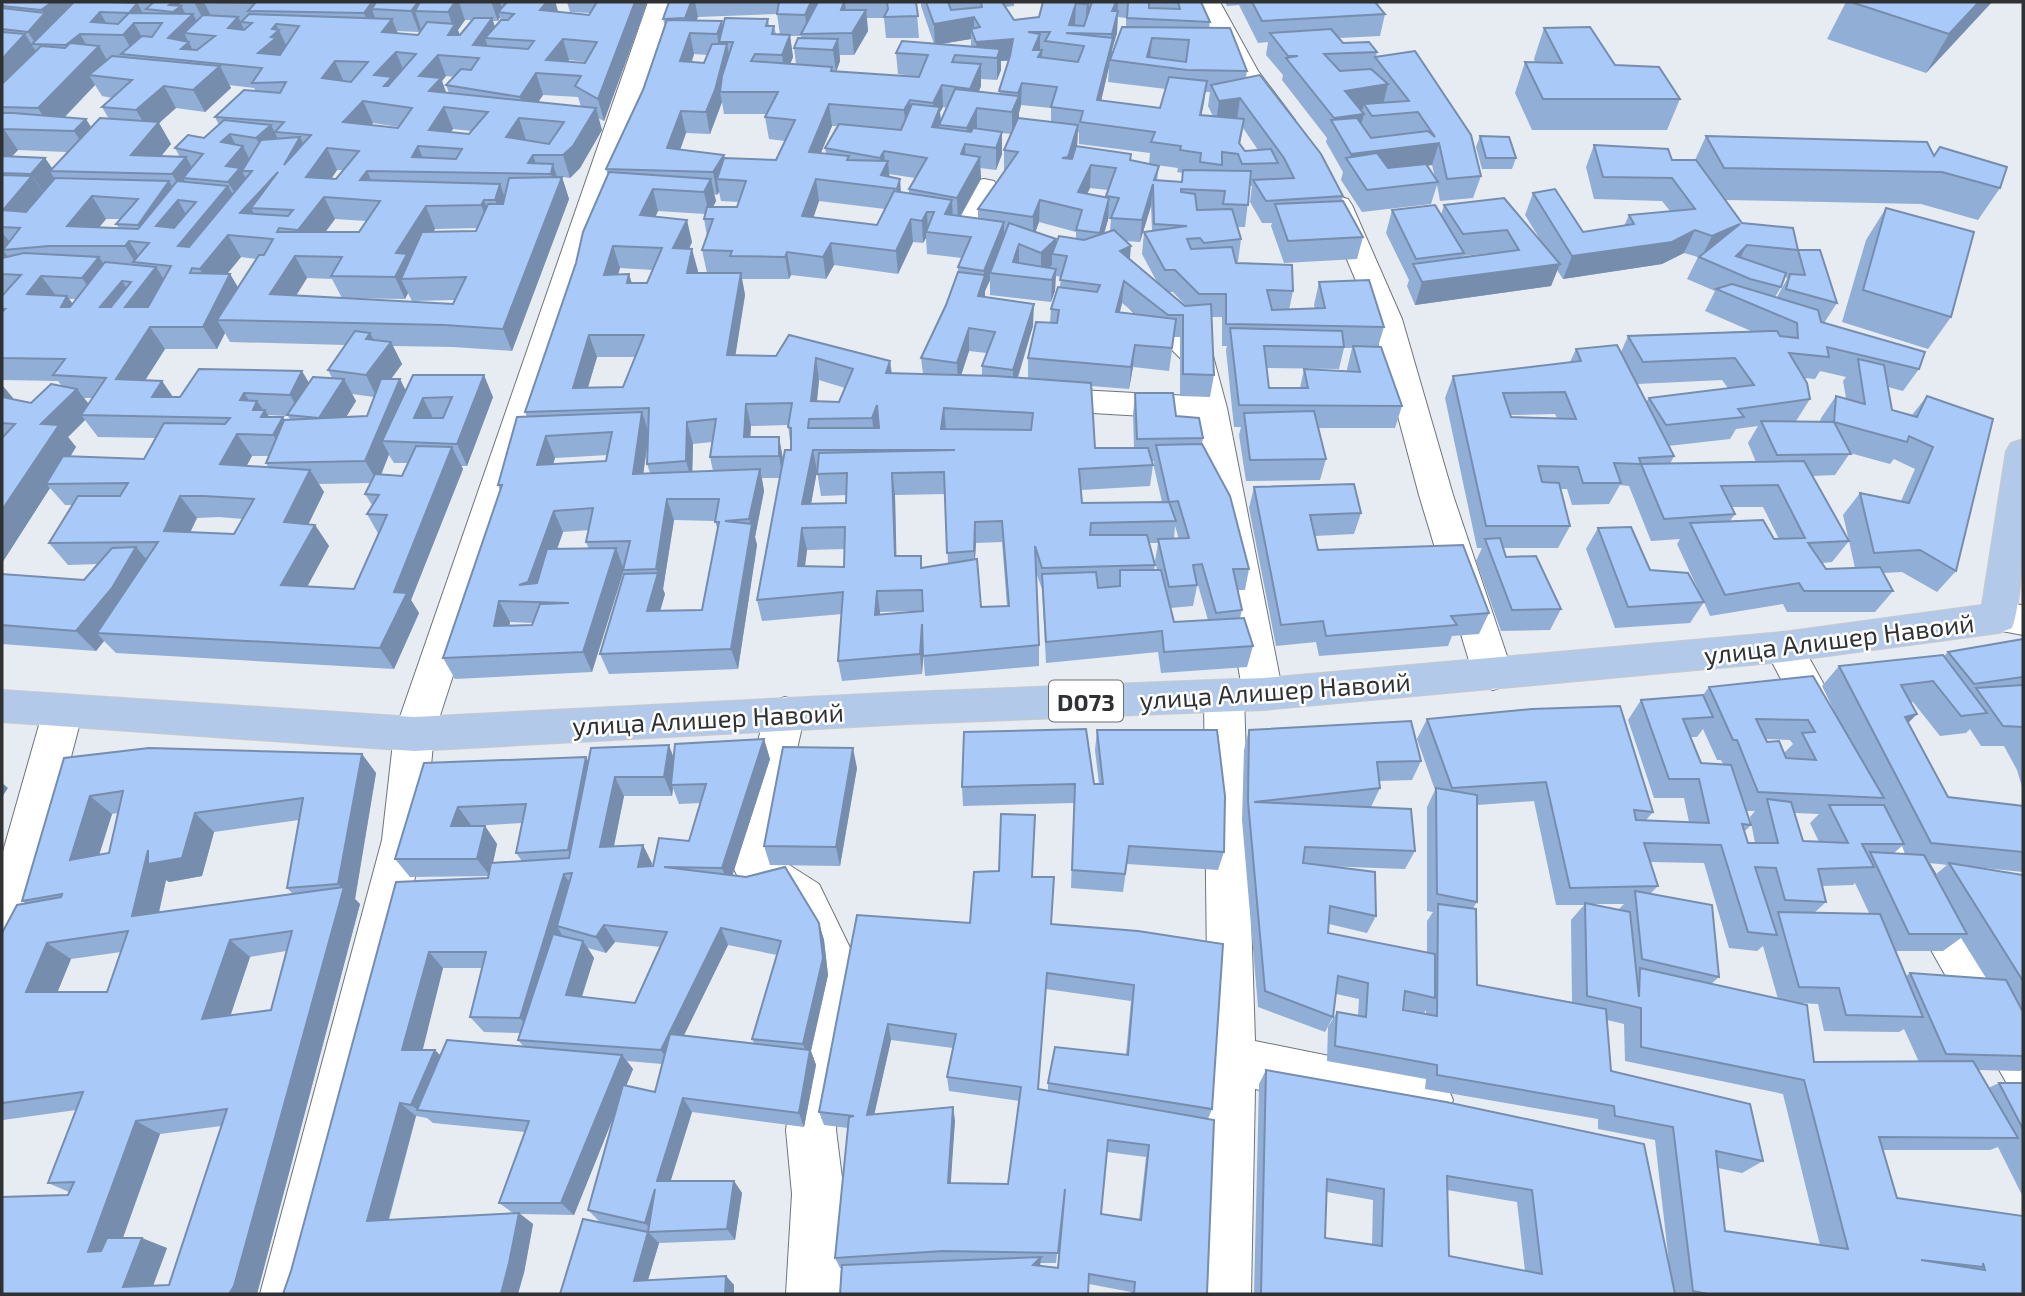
<svg xmlns="http://www.w3.org/2000/svg" width="2025" height="1296" viewBox="0 0 2025 1296" font-family="'Exo 2',sans-serif">
  <style>
    .lines { fill: none; stroke-linecap: round; stroke-linejoin: round }
    .street-casing { stroke: #70747a; stroke-width: 2 }
    .primary-casing { stroke: #c9c9ca; stroke-width: 2 }
    .street { fill: #fff; fill-rule: evenodd }
    .primary { fill: #b2c9ea; fill-rule: evenodd }
    .wall { fill: #91aed6; fill-rule: evenodd }
    .shaded-wall { fill: #768dae }
    .building { fill: #a9caf9; stroke: #768dae; stroke-width: 2; fill-rule: evenodd }
    .labels { text-anchor: middle; dominant-baseline: central; stroke-width: 5; stroke-linejoin: round; paint-order: stroke }
    .shield { fill: #fff; stroke: #6d6f70; stroke-width: 2 }
    .shield-label { font-size: 24px; font-weight: bold; fill: #2f3133 }
    .street-label { font-size: 26px; fill: #2f3133; stroke: #fff }
  </style>
  <rect width="100%" height="100%" fill="#e7ebf2"/>
  <g class="lines">
    <g class="street-casing">
      <g id="street">
        <polygon points="648,2 672,2 434,734 424,840 314,1294 260,1294 382,840 394,734"/>
        <polygon points="1196,2 1220,2 1258,71 1295,120 1291,126 1282,128 1273,126 1233,73"/>
        <path d="M984 179 994 181 998 187 976 227 1006 238 1011 244 1006 250C988 255 958 246 947 230L949 222 974 181Z"/>
        <polygon points="1338,196 1348,199 1352,205 1402,319 1453,495 1513,674 1507,685 1493,690 1479,685 1473,674 1419,495 1372,319 1324,205 1328,199"/>
        <polygon points="1138,291 1149,294 1208,349 1213,356 1227,408 1283,694 1277,705 1263,710 1249,705 1243,694 1195,419 1041,410 1029,407 1025,399 1029,391 1041,388 1191,396 1182,360 1123,301 1127,294"/>
        <polygon points="1999,603 2023,605 2023,635 1986,628 1980,618 1986,608"/>
        <polygon points="1783,632 1797,636 1838,710 1844,722 1838,734 1824,739 1810,734 1764,647 1769,636"/>
        <polygon points="1224,680 1238,684 1244,696 1255,1041 1429,1076 1446,1083 1453,1100 1446,1117 1429,1124 1255,1089 1251,1294 1197,1294 1208,1060 1204,696 1210,684"/>
        <polygon points="63,694 77,699 83,711 25,933 18,948 2,954 2,855 43,711 49,699"/>
        <polygon points="785,697 799,702 805,714 774,849 775,856 819,884 855,958 836,1130 844,1194 840,1294 786,1294 792,1194 786,1130 809,959 787,912 749,889 739,879 732,865 730,849 765,714 771,702"/>
        <polygon points="1871,787 1886,792 2023,1020 2023,1089 2006,1082 1856,818 1850,805 1856,792"/>
      </g>
    </g>
    <g class="primary-casing">
      <path id="primary" d="M2023 439C2025 480 2025 595 2012 628L1999 633 1783 662 1263 710 907 724 414 751 2 722V690L414 717 907 692 1263 678 1783 632 1982 605 2006 451 2011 443Z"/>
    </g>
    <use href="#street" class="street"/>
    <use href="#primary" class="primary"/>
  </g>
  <g class="wall">
    <path d="M2 2H558L556 3 558 12 589 15 591 13 570 12 567 2H647L643 15 604 121 598 118 602 130 580 168 570 178 562 177 569 199 512 351 453 347 393 346 402 364 391 379 406 390 493 397 467 466H461L463 469 411 600 419 613 394 669 116 653 104 641 96 651 2 644V574L84 580 98 564 68 565 49 543 72 505H65L50 488 2 563V385L13 398 12 399 31 403 62 386 58 381 2 380ZM500 17 501 20 495 27 493 21H498ZM465 20H472L460 35 458 30ZM421 29 418 35 398 34 397 31 419 32ZM569 60 586 62 585 63 568 62ZM446 76 454 77 446 85 449 93H446L442 81ZM95 85 102 96 112 98 102 107 109 119 91 127 64 118ZM229 85 254 88 256 91 215 117 219 125 204 138 175 148 180 157 161 156 171 144 159 123 176 108 205 112 231 88ZM543 95 578 97 581 107 538 102ZM373 123 399 127 398 128 371 125ZM453 129 471 131 469 134 451 132ZM18 150 67 152 52 168 45 158 12 156ZM337 170H343L336 179 332 178ZM106 219H120L116 224 119 228 99 227ZM335 219 366 221 359 232H325ZM477 228 476 231 433 232 435 229ZM241 257 256 259 238 287 230 274H227ZM307 278 332 279 342 298 405 299 408 293 412 301 455 300 453 304 296 296ZM69 299H77L73 304ZM225 333 230 342 346 345 328 370 332 378 309 383 173 397 162 381 145 380 165 349H217ZM352 394 374 397 367 416 346 417 356 401ZM84 398H93L89 404ZM268 415 288 416 290 419 285 420 283 417H269ZM85 420 98 437 155 438 144 459 70 457 76 447 68 437ZM389 455 394 463H408L402 476 381 474ZM252 456H269L266 463 268 467 246 466ZM371 483 365 494 372 505 367 514 379 535 354 589 307 586 329 546 315 525 308 524 324 492 319 484ZM219 517 243 519 234 534 190 532 197 518Z"/>
    <path d="M669 2H916L919 38H886L884 18H867L868 31 854 55H840V61L836 72 919 77 898 74 896 53 934 44 921 6V2H1014V6L1005 7 1014 20 1039 17 1043 2H1201L1210 22 1209 28 1247 71 1246 78 1343 196 1342 201 1363 237 1357 259 1284 263 1271 226 1272 223H1262L1250 202 1252 186H1250L1245 227H1237L1241 239 1238 262H1236V263L1293 291 1289 310 1315 309 1314 305 1319 282 1384 327 1378 347 1402 406 1395 428H1318L1326 459 1320 480 1246 481 1239 435 1241 427H1234L1226 350 1227 346H1222V317H1211L1214 375 1210 397 1180 396V337H1174L1169 371 1133 367 1129 389 1091 386 1095 448H1134L1133 415 1135 393 1176 416 1203 438 1202 444 1249 569 1245 590H1238L1242 610 1240 618 1253 646 1247 667 1161 673 1158 652 1046 663 1042 589 1036 572 1039 645V666L925 676 923 653 922 674 842 681 838 661 842 614 762 621 757 600 780 478H762L764 491 755 537 757 545 738 669 609 674 600 654 624 574 623 571 592 672 455 679 443 658 500 490 498 485 527 417 525 412 608 175 606 169 643 90 665 26 663 19ZM777 14 780 35 776 34 774 26H769L768 19 723 25 696 20 698 17ZM1118 17 1126 18V27L1112 56V50L1117 33ZM790 36H801V38L794 48 796 64H790L793 57ZM971 39V46L940 44ZM694 54 707 55 704 63 692 62ZM1001 61H1009L999 94 979 91 981 86V79L997 80 1001 70ZM1109 67 1108 82 1166 89 1160 108 1101 101ZM1205 92H1210L1208 106 1213 116 1201 115ZM722 102 724 114H767L765 117 769 139 785 141 776 160 725 158 680 150 686 133 710 134ZM1021 105 1051 108V122L1018 118 1019 113ZM943 107 947 108 941 121 940 112ZM832 126H838L825 148 826 153H821ZM1243 128 1258 150 1245 151 1240 145ZM1078 132 1079 133V144L1150 153 1149 164 1178 168 1177 172 1183 173 1182 182 1157 181 1159 166 1131 160V154L1077 146ZM1002 133 1011 134 1004 150V172L978 209V218L961 216 981 179 980 168 996 170 1002 154ZM889 174 915 178 909 189V194L901 192 900 179 890 177ZM1090 188 1108 190 1105 197 1087 194ZM719 192 721 201 739 202 737 207H713L716 201 714 194 717 195ZM819 201 885 209 877 225 813 218ZM1151 206 1152 231 1144 232 1142 254 1157 282 1129 259 1125 241 1140 242ZM658 211 705 214 704 219 707 236 702 250 707 273H727H697L698 271 689 249 692 242 655 217ZM1108 219H1111L1110 231 1104 233ZM1039 222 1076 232V239L1056 244V239L1035 232ZM926 238 927 254 962 258 958 267V272L946 305 921 358 923 374 892 373 890 361 735 355 745 295 742 279H789L791 275 826 279 834 265 898 274 913 242 923 243ZM620 268 653 270 647 283H632L618 274ZM1056 276 1061 277 1060 287 1051 309 1050 323 1028 358V379L1018 378 1033 326 985 297V291L990 280V295L1051 302 1055 291ZM1169 292H1173L1186 306H1185ZM1122 303 1136 314 1120 312ZM1344 348H1352L1347 369V371L1304 369 1300 388H1269L1267 368 1339 369ZM969 351 987 353 982 366V376L961 375ZM597 357H635L623 387 588 388ZM819 380 845 388 839 402 817 401ZM788 425 791 450 783 460 779 437H750L751 426ZM648 438 647 464 650 473 643 474ZM712 442 710 457 713 471 692 472 693 444ZM608 455 606 461 553 464 555 458ZM1152 461H1154V467L1162 502 1082 503 1081 490 1150 486 1153 465ZM817 471 821 496 846 495V503L811 504ZM945 494 948 564 922 568 896 556 895 495ZM674 520 715 521 718 531 702 610 660 611 665 594 663 589ZM1175 526 1179 539H1174ZM589 530 586 542 589 549H557L563 532ZM1002 542 1007 606 981 607 975 560 976 543ZM1149 543H1158L1155 561 1157 570H1154L1155 565ZM845 549 844 567H805L807 550ZM1198 585 1208 620 1174 622 1170 608 1193 606 1197 586ZM918 611 880 615V612ZM510 622 533 623 532 625H509Z"/>
    <path d="M1225 2H1375L1385 14 1380 36 1339 38 1343 43 1377 52 1376 57 1481 176 1473 198 1440 201 1437 185 1431 204 1362 212 1341 180 1343 172 1326 142 1327 138 1282 80 1283 75 1266 55 1268 42 1258 43 1239 5 1227 6ZM1432 165 1435 178 1426 166Z"/>
    <polygon points="1846,2 1992,2 1926,73 1827,39"/>
    <polygon points="1544,28 1680,99 1667,130 1532,130 1515,93 1525,62 1535,63 1534,59"/>
    <polygon points="1480,136 1516,158 1512,169 1482,169 1476,147"/>
    <path d="M1706 136 1934 156 2000 188 1978 220 1921 204 1726 200 1742 223 1798 250 1837 303 1824 323 1919 369 1903 391 1888 387 1892 410 1912 415 1927 396 1956 571 1937 592 1902 572 1883 573 1893 591 1875 612H1787L1783 604 1710 616 1704 602 1690 623 1615 628 1586 549 1598 528 1650 570 1701 596 1677 544 1680 539 1651 541 1629 486 1620 485 1609 504 1572 505 1567 489H1560L1570 526 1558 548H1503L1506 557 1561 609 1550 630 1501 631 1476 561 1482 548H1477L1445 398 1453 376 1570 362 1576 349 1621 352 1628 336 1751 331 1705 311 1715 291 1687 279 1698 257 1684 253 1662 264 1563 279 1557 270 1551 286 1415 305 1407 286 1409 280 1386 233 1392 210 1441 215 1444 205 1541 241 1525 215 1533 193 1583 232 1624 226 1629 215 1670 211 1662 201 1594 199 1586 167 1594 145 1672 160H1695ZM1491 253 1462 257 1463 256ZM1785 274 1787 279 1777 297H1775L1781 287ZM1820 371 1846 377 1843 381 1846 398 1836 396 1821 418 1820 421H1796L1810 399 1804 378 1815 379ZM1722 380 1728 388 1649 398 1646 402 1637 384ZM1555 414 1557 418 1511 417 1510 415ZM1758 426 1748 443 1756 462 1670 464 1674 456 1668 446 1730 439 1736 429ZM1850 453 1890 464 1894 459 1915 469 1901 501 1860 493 1843 515 1849 541 1812 476 1835 475ZM1732 507H1763L1779 539H1774L1730 521 1735 514ZM1849 541 1855 568 1826 569 1822 563 1832 562Z"/>
    <polygon points="1886,208 1951,317 1928,349 1842,322 1866,240"/>
    <polygon points="1254,487 1361,513 1354,534 1315,536 1318,550 1489,613 1479,634 1452,636 1448,646 1319,656 1316,642 1276,646 1249,508"/>
    <path d="M2023 639V790L2017 770 2004 746H1981L1970 729 1966 733 1940 736 1913 702H1911L1917 714 1908 723 1948 797 2023 806V872L1975 867 2023 875V1069L2020 1071 1978 1070 1988 1088 1999 1083H2023V1197L1998 1147 1990 1150H1883L1897 1198 2023 1294H1254L1259 1084 1266 1070 1446 1102 1669 1263 1655 1140 1598 1129V1119L1425 1089 1426 1079 1327 1061 1328 1027 1337 1012 1358 1016 1359 999 1336 994 1333 1017 1325 1032 1258 1007 1242 820 1244 750 1249 730 1421 761 1412 780 1379 781 1380 788 1371 807 1415 851 1405 869 1322 866 1376 916 1367 933 1329 924 1328 933 1427 953V921L1433 912 1427 911V807L1435 790 1417 739 1427 719 1653 812 1646 820 1689 822 1684 798H1654L1628 720 1641 700 1703 695 1709 687 1839 721 1822 686 1839 666 1944 656 1948 652ZM1703 729 1717 760H1721L1723 764 1701 763 1691 737H1697ZM1766 739 1790 740 1793 744 1784 753 1787 758 1767 742ZM1534 801 1556 905H1584L1571 920 1572 1002 1477 985 1473 908 1477 902V805ZM1747 811H1755L1750 817 1755 843H1748L1744 832 1751 825ZM1795 813 1819 814 1810 823 1819 842 1803 841ZM1902 846 1905 854 1894 853ZM1650 862 1704 863 1729 948 1757 951 1763 946 1778 999 1711 984 1719 977 1650 894 1658 886ZM1928 863 1939 864 1947 865 1935 875ZM1855 883 1869 913H1814L1826 902 1822 886 1853 885ZM1591 904H1624L1619 909 1620 910ZM1961 938 1986 978 1910 973 1906 976 1895 951H1943ZM1799 1003 1818 1004 1824 1031 1899 1032 1904 1029 1919 1062H1814ZM1403 1009 1424 1013 1426 1010V1014L1403 1010ZM1607 1020 1624 1024 1625 1061 1783 1094 1820 1245 1725 1231 1718 1168 1742 1173 1763 1161 1611 1071ZM1447 1190 1517 1202 1525 1271 1449 1256ZM1327 1192 1373 1200 1372 1245 1325 1238Z"/>
    <polygon points="1097,730 1224,852 1218,870 1127,864 1123,892 1071,888 1074,803 963,806 962,787 1099,784 1095,750"/>
    <path d="M764 739 770 759 732 876 819 923 824 940 828 975 811 1051 816 1065 804 1127 692 1112 670 1181H734L742 1193 735 1240 659 1243 648 1280 726 1276 734 1285V1294H560L647 1232 600 1222 588 1210 616 1110 574 1215 520 1214 533 1224 524 1273 291 1271 396 882 488 878V876L410 877 395 859 424 763 588 761 674 758ZM673 788 679 804 700 803 689 841 651 866 652 863 614 846 624 796H672ZM522 823 516 853 522 861 493 863 497 844 485 826H471ZM615 942 661 947 635 1003 582 997 594 958 588 948 606 953ZM728 945 777 955 752 1039 754 1043 684 1035ZM443 968H482L470 1017 484 1032 520 1033 518 1040 524 1047 440 1055 422 1050ZM627 1061 662 1064 655 1092 626 1086 633 1069ZM416 1116 427 1118 433 1123 525 1132 499 1203 513 1213 389 1220Z"/>
    <path d="M362 754 376 773 355 899 360 904 257 1294H2L69 1192 48 1183 76 1110 3 1120 2 1123V933L25 903 22 901 64 758ZM118 813 109 853 99 854 112 814ZM299 820 287 888 293 894 159 913 166 880 169 882 202 876 214 832ZM286 951 271 1010 230 1016 250 957ZM121 952 107 992H57L71 959ZM221 1126 169 1285H153L167 1248 123 1238 160 1134Z"/>
    <polygon points="857,768 840,866 770,865 764,846"/>
    <path d="M1032 877 1051 924 1138 931 1212 1109 1208 1119 1207 1294H1131V1292L1089 1284 840 1268 835 1258 848 1128 824 1125 819 1112 857 915 970 923ZM1046 989 1131 1001 1126 1054 1048 1083V1091L1038 1090ZM891 1040 953 1048 947 1077 949 1091 1020 1101 1008 1184 950 1183 955 1120 874 1115ZM1107 1152 1146 1157 1139 1220 1101 1214ZM1063 1203 1058 1268 1040 1266V1263H1056Z"/>
  </g>
  <g class="shaded-wall">
    <polygon points="52,2 81,2 36,44 28,32 44,14 41,10"/>
    <polygon points="129,2 137,2 148,23 134,23 146,44 136,57 123,35 129,13 133,8"/>
    <polygon points="173,2 179,2 188,18 193,14 204,35 184,33 199,62 168,38 180,26 169,5"/>
    <polygon points="194,2 204,2 211,16 204,21"/>
    <polygon points="372,2 375,9 372,9 378,26 373,35 364,13"/>
    <polygon points="418,2 430,2 415,11 421,29 419,32 411,11"/>
    <polygon points="455,2 459,2 465,20 458,30 463,45 448,35 453,27 448,12"/>
    <polygon points="491,2 500,2 503,12 498,12 500,17 498,21"/>
    <polygon points="547,2 555,2 559,15 540,10"/>
    <polygon points="635,2 647,2 643,15 604,121 598,99"/>
    <polygon points="691,2 695,2 698,17 692,33 690,33 694,54 684,83 680,61 689,36 685,18"/>
    <polygon points="811,2 819,2 808,34 805,15"/>
    <polygon points="844,2 845,2 847,19 841,10"/>
    <polygon points="1087,2 1089,2 1089,16 1085,26"/>
    <polygon points="1116,2 1118,2 1117,33 1112,50 1111,59 1110,60 1109,67 1096,122 1097,100 1111,44 1112,11"/>
    <polygon points="1979,2 1992,2 1926,73 1949,34"/>
    <polygon points="1076,3 1075,24 1072,34 1069,25"/>
    <polygon points="866,10 868,31 854,55 852,33"/>
    <polygon points="100,12 112,33 91,22"/>
    <polygon points="238,17 249,39 228,28"/>
    <polygon points="974,17 974,37 971,29 971,39 935,45 934,24"/>
    <polygon points="492,18 499,39 485,38 490,53 473,45"/>
    <polygon points="392,19 401,41 382,32"/>
    <polygon points="722,21 726,42 719,42 721,55 717,34"/>
    <polygon points="276,24 289,51 285,56 258,53 272,29"/>
    <polygon points="25,34 38,55 2,101 2,59"/>
    <polygon points="80,34 91,53 99,46 111,67 89,75 95,85 52,130 38,108 79,66 66,45"/>
    <polygon points="1040,34 1040,54 1042,50 1042,72 1033,50"/>
    <polygon points="790,35 793,57 785,77 782,55"/>
    <polygon points="1152,38 1150,59 1147,57"/>
    <polygon points="563,39 569,60 559,74 546,60"/>
    <polygon points="838,39 840,61 836,72 833,50"/>
    <polygon points="1013,39 1013,60 1001,61 1001,70 997,80 997,58 977,57 976,42"/>
    <polygon points="727,44 731,66 720,92 722,102 710,134 706,112"/>
    <polygon points="396,52 405,74 394,105 374,75"/>
    <polygon points="438,55 446,76 442,81 449,100 437,113 419,76"/>
    <polygon points="335,61 344,82 322,78"/>
    <polygon points="981,64 981,86 971,111 970,89"/>
    <polygon points="220,66 231,88 205,112 193,90"/>
    <polygon points="536,73 543,95 527,119 520,97"/>
    <polygon points="1207,81 1204,103 1197,137 1200,115"/>
    <polygon points="1022,83 1021,105 1019,113 1019,118 1012,134 1012,112 1018,97 1018,93"/>
    <polygon points="1388,84 1383,105 1364,104 1363,109 1340,112 1345,91"/>
    <polygon points="942,85 943,107 940,112 941,126 939,125 939,134 932,127 934,121 933,103"/>
    <polygon points="164,86 176,108 159,123 171,144 147,174 131,155 149,132 136,110"/>
    <polygon points="1240,98 1237,120 1216,123 1219,101"/>
    <polygon points="910,100 912,122 906,132 904,110"/>
    <polygon points="363,101 373,123 353,144 343,122"/>
    <polygon points="829,104 832,126 812,174 809,152"/>
    <polygon points="444,107 453,129 441,147 429,130"/>
    <polygon points="596,108 602,130 580,168 570,178 563,155"/>
    <polygon points="977,108 977,130 967,145 967,128"/>
    <polygon points="681,111 686,133 673,170 667,148"/>
    <polygon points="1364,114 1358,136 1333,123 1334,118"/>
    <polygon points="519,118 526,140 506,137"/>
    <polygon points="86,119 100,141 88,153 74,131"/>
    <polygon points="271,125 282,147 268,160 256,138"/>
    <polygon points="1078,125 1077,147 1067,179 1062,158"/>
    <polygon points="3,128 18,150 2,167 2,129"/>
    <polygon points="1002,132 1002,154 996,170 996,148"/>
    <polygon points="230,134 239,151 243,146 254,169 242,171 246,179 241,204 228,182 221,142"/>
    <polygon points="300,137 311,159 284,165"/>
    <polygon points="1439,143 1432,165 1357,174 1349,161 1351,154"/>
    <polygon points="965,144 966,166 961,154"/>
    <polygon points="418,146 427,168 412,157"/>
    <polygon points="327,148 337,170 317,200 306,177"/>
    <polygon points="884,151 885,167 888,161 890,183 881,175 882,174 880,158"/>
    <polygon points="533,155 539,173 528,163"/>
    <polygon points="724,155 729,177 717,179 719,192 717,195 713,172"/>
    <polygon points="186,157 199,179 183,178 191,190 185,196 172,174"/>
    <polygon points="980,157 981,179 958,220 957,198"/>
    <polygon points="45,158 54,171 50,171 57,183 46,196 31,174"/>
    <polygon points="553,164 559,184 562,177 569,199 512,351 503,329 557,191 551,174"/>
    <polygon points="1091,165 1090,188 1079,210 1078,192"/>
    <polygon points="367,171 377,193 360,180"/>
    <polygon points="278,172 251,208 261,226 240,213"/>
    <polygon points="32,176 47,198 21,230 2,217 2,209"/>
    <polygon points="711,179 716,201 709,215 704,192"/>
    <polygon points="816,179 819,201 806,239 802,216"/>
    <polygon points="900,179 901,201 899,211 897,189"/>
    <polygon points="169,181 181,201 178,200 191,223 152,247 138,225"/>
    <polygon points="500,184 508,206 504,222 495,200"/>
    <polygon points="1153,184 1151,206 1140,242 1142,220"/>
    <polygon points="228,186 241,208 192,268 178,246"/>
    <polygon points="653,189 658,211 646,237 640,215"/>
    <polygon points="92,196 106,219 84,246 67,226"/>
    <polygon points="324,197 335,219 310,253 298,230"/>
    <polygon points="1109,198 1108,220 1098,255 1100,233"/>
    <polygon points="484,200 493,222 490,228 481,205"/>
    <polygon points="952,200 953,222 946,236 945,214"/>
    <polygon points="1040,200 1039,222 1033,239 1033,217"/>
    <polygon points="426,206 435,229 412,266 401,279 408,293 405,299 395,277 396,253"/>
    <polygon points="927,212 928,232 926,232 926,238 923,243 922,221"/>
    <polygon points="911,219 913,242 898,274 896,251"/>
    <polygon points="687,220 692,242 679,270 673,248"/>
    <polygon points="1004,222 1004,244 990,273 990,280 985,291 985,298 978,296 984,278 984,271"/>
    <polygon points="1740,224 1701,258 1712,236"/>
    <polygon points="1695,230 1684,253 1662,264 1563,279 1572,256"/>
    <polygon points="2,232 14,248 3,250 18,270 2,258"/>
    <polygon points="228,235 241,257 213,291 200,269"/>
    <polygon points="1056,239 1056,254 1052,254 1052,265 1041,275 1041,253"/>
    <polygon points="129,241 143,263 135,262 125,246"/>
    <polygon points="831,243 834,265 826,279 823,257"/>
    <polygon points="1019,244 1019,267 1013,262"/>
    <polygon points="1747,245 1735,267 1736,256"/>
    <polygon points="613,246 620,268 611,298 604,275"/>
    <polygon points="1131,246 1129,269 1120,251"/>
    <polygon points="692,249 698,271 692,296 687,273"/>
    <polygon points="787,252 791,275 789,279 785,257"/>
    <polygon points="295,256 307,278 283,316 270,294"/>
    <polygon points="99,257 114,279 98,300 82,278"/>
    <polygon points="1560,264 1551,286 1415,305 1422,282"/>
    <polygon points="156,267 170,289 140,329 100,307 122,281 132,297"/>
    <polygon points="1056,269 1055,291 1051,302 1052,280"/>
    <polygon points="741,273 745,295 732,377 727,355"/>
    <polygon points="230,274 243,296 217,320 225,333 217,349 203,327"/>
    <polygon points="629,274 636,296 627,283"/>
    <polygon points="41,276 58,298 27,294"/>
    <polygon points="1124,281 1122,303 1114,334 1116,312"/>
    <polygon points="67,296 83,318 61,307"/>
    <polygon points="1034,304 1033,326 1013,392 1013,370"/>
    <polygon points="150,327 165,349 132,401 116,379"/>
    <polygon points="969,328 969,351 958,385 957,363"/>
    <polygon points="370,333 381,355 391,342 402,364 377,398 366,375 366,339"/>
    <polygon points="589,335 597,357 581,410 573,388"/>
    <polygon points="1135,345 1133,367 1129,389 1131,367"/>
    <polygon points="816,358 819,380 815,419 811,401"/>
    <polygon points="890,361 892,383 886,373"/>
    <polygon points="302,371 315,393 303,417 290,395"/>
    <polygon points="484,375 493,397 467,466 457,444"/>
    <polygon points="344,379 356,401 332,440 319,418"/>
    <polygon points="400,379 411,401 382,441 389,454 378,483 365,461"/>
    <polygon points="162,381 177,403 152,397"/>
    <polygon points="2,385 13,398 2,408"/>
    <polygon points="77,389 94,411 81,415 85,420 68,437 76,447 53,484 46,484 50,488 2,563 2,510 41,424"/>
    <polygon points="244,393 254,408 257,401 264,411 265,410 276,429 283,417 296,439 287,457 269,428 240,400"/>
    <polygon points="423,398 434,420 414,418"/>
    <polygon points="746,404 751,426 749,459 744,437"/>
    <polygon points="877,405 879,427 875,440 872,418"/>
    <polygon points="944,408 946,430 941,429"/>
    <polygon points="642,412 649,434 640,496 633,474"/>
    <polygon points="687,422 693,444 692,482 686,461"/>
    <polygon points="237,434 252,456 236,486 220,464"/>
    <polygon points="546,436 555,458 546,487 537,465"/>
    <polygon points="779,437 783,459 783,478 779,456"/>
    <polygon points="452,447 463,469 411,600 419,613 394,669 380,648 394,592"/>
    <polygon points="813,450 817,471 807,526 802,504"/>
    <polygon points="760,469 764,491 755,537 757,545 738,669 731,649 751,527 749,519"/>
    <polygon points="310,470 324,492 299,544 284,522"/>
    <polygon points="892,473 895,495 897,577 895,556"/>
    <polygon points="180,496 197,518 181,552 164,531"/>
    <polygon points="667,499 674,520 663,589 665,594 654,632 647,611 658,574 656,569"/>
    <polygon points="554,511 563,532 538,603 519,585"/>
    <polygon points="975,522 976,543 974,572 974,551"/>
    <polygon points="315,525 329,546 297,606 281,585"/>
    <polygon points="802,528 807,550 802,588 798,566"/>
    <polygon points="136,547 154,568 97,633 104,641 96,651 76,631"/>
    <polygon points="616,548 624,570 592,672 583,652"/>
    <polygon points="877,591 880,612 878,636 875,615"/>
    <polygon points="499,601 510,622 505,646 494,626"/>
    <polygon points="922,624 924,645 922,674 920,654"/>
    <polygon points="1917,714 1897,734 1905,717"/>
    <polygon points="764,739 770,759 729,886 722,868"/>
    <polygon points="669,745 676,764 671,785 673,788 672,796 664,777"/>
    <polygon points="853,748 857,768 840,866 836,847"/>
    <polygon points="362,754 376,773 355,899 360,904 257,1294 229,1294 343,889 338,884"/>
    <polygon points="586,757 596,777 579,869 568,850"/>
    <polygon points="615,777 624,796 610,865 600,847"/>
    <polygon points="2,783 8,788 2,797"/>
    <polygon points="90,796 112,814 92,878 70,860"/>
    <polygon points="458,807 471,825 464,844 451,826"/>
    <polygon points="195,813 214,832 202,876 169,882 166,880 154,933 132,916 148,850"/>
    <polygon points="485,826 497,844 490,876 477,859"/>
    <polygon points="643,845 652,863 647,885 638,867"/>
    <polygon points="564,874 575,891 557,926 562,935 533,1033 520,1018"/>
    <polygon points="819,923 824,940 828,975 811,1051 816,1065 804,1127 799,1113 809,1058 803,1044"/>
    <polygon points="604,925 615,942 606,953 596,937"/>
    <polygon points="721,928 728,945 670,1064 661,1050"/>
    <polygon points="230,940 250,957 224,1035 202,1019"/>
    <polygon points="583,941 594,958 577,1011 566,995"/>
    <polygon points="47,943 71,959 51,1008 26,992"/>
    <polygon points="429,952 443,968 419,1065 402,1050"/>
    <polygon points="888,1024 891,1040 871,1129 867,1115"/>
    <polygon points="435,1050 450,1065 418,1110 411,1105"/>
    <polygon points="622,1055 633,1069 574,1215 561,1203"/>
    <polygon points="683,1098 692,1112 667,1193 657,1181"/>
    <polygon points="400,1103 416,1116 385,1232 367,1221"/>
    <polygon points="953,1107 955,1120 950,1195 948,1183"/>
    <polygon points="136,1121 160,1134 114,1262 88,1252"/>
    <polygon points="734,1181 742,1193 735,1240 727,1229"/>
    <polygon points="655,1189 653,1232 645,1223"/>
    <polygon points="519,1213 533,1224 524,1273 518,1294 501,1294"/>
    <polygon points="648,1232 659,1243 645,1290 634,1281"/>
    <polygon points="142,1238 167,1248 150,1294 123,1287"/>
    <polygon points="1041,1257 1040,1267 1033,1265"/>
    <polygon points="726,1276 734,1285 734,1294 725,1294"/>
  </g>
  <g class="building">
    <polygon points="2,2 52,2 41,10 2,6"/>
    <path d="M74 2H109L137 3 129 13 193 14 168 38 189 42 181 49 197 50 215 36 184 33 203 15 238 17 228 28 244 30 252 23 241 22 249 14 392 19 382 32 418 35 427 22 455 24 448 35H460L474 18H492L473 45 528 49 534 41 485 38 501 20H508L514 14 498 12 507 2H547L540 10 589 15 597 2H635L598 99 575 86 581 76 536 73 520 97 446 85 461 69 471 70 479 58 438 55 419 76 441 78 429 91 596 108 573 146 563 155H533L528 163 553 164 551 174 367 171 360 180 500 184 495 200H484L481 205 426 206 396 253 407 254 395 277 331 276 342 257 295 256 270 294 453 304 466 277 401 279 422 232 476 231 488 204H503L509 178 562 177 503 329 444 325 217 320 259 255H264L273 239 228 235 200 269 192 268 190 273 230 274 203 327H150L116 379 162 381 152 397H180L199 369 302 371 290 395 244 393 240 400 257 401 253 410H265L261 417H283L273 435 237 434 220 464 310 470 284 522 315 525 281 585 354 589 387 515 367 514 379 495 365 494 375 474 402 476 416 446 452 447 394 592 407 593 380 648 97 633 158 542 49 543 78 496H120L128 483 46 484 63 456 144 459 164 423 225 424 230 418 81 415 106 378 53 375 65 359 2 358V312L5 309H2V296L21 275 2 274V258L24 253 99 257 82 278 41 276 27 294 67 296 61 307H70L105 262 156 267 125 307H148L171 266 133 262 149 243 129 241 125 246H49L3 250 20 228 2 227V210L26 212 55 178 169 181 138 225 116 224 138 199 92 196 67 226 138 229 177 181 228 186 178 246 189 247 252 171H242L261 140 300 137 284 165 311 135 275 132 284 122 215 117 244 90 280 93 286 82 252 83 262 68 121 54 142 36 152 37 162 23H134L123 35 80 34 66 45 32 44ZM100 12 129 13 118 24 91 22ZM276 24 299 26 280 55 258 53 276 38 271 37 279 30 272 29ZM563 39 597 42 585 63 546 60ZM396 52 416 54 388 86H384L392 77 374 75ZM335 61 368 62 351 82 322 78ZM363 101 412 108 398 128 343 122ZM444 107 488 112 469 134 429 130ZM519 118 564 122 549 144 506 137ZM418 146 462 149 456 159 412 157ZM327 148 359 151 336 179 306 177ZM278 172 251 208 293 210 288 216 240 213ZM324 197 380 201 359 232H277L279 228 298 230ZM178 200 196 202 174 228 156 226ZM122 281 131 282 111 307H100ZM180 496H204L254 499 234 534 164 531Z"/>
    <polygon points="154,2 173,2 169,5 181,6 173,12 146,9"/>
    <polygon points="211,2 372,2 364,13 248,11 255,3"/>
    <polygon points="376,2 418,2 411,11 372,9"/>
    <polygon points="420,2 455,2 448,12 415,11"/>
    <polygon points="669,2 691,2 685,18 663,19"/>
    <polygon points="779,2 811,2 805,15 777,14"/>
    <polygon points="818,2 844,2 841,10 866,10 852,33 801,34"/>
    <polygon points="887,2 916,2 918,16 884,17 888,9"/>
    <path d="M926 2H948L951 10 982 7 981 2H1002L1014 20 1039 17 1043 2H1087L1086 4 1076 3 1069 25 1084 26 1092 2H1116L1112 11H1118L1112 34 1066 33 1113 38 1097 100 1160 108 1169 77 1207 81 1200 115 1244 119 1239 143 1245 151 1271 149 1278 163 1242 164 1238 154 1222 152V165L1200 162 1201 153 1180 150 1181 146 1151 142 1155 132 1080 122 1083 111 1051 107 1057 87 1022 83 1018 93 999 91 1010 56 1013 39 976 42 971 29 980 27 974 17 934 24ZM1028 32H1050L1045 41 1084 46 1078 62 1038 57 1042 50H1033L1040 34Z"/>
    <polygon points="1128,2 1149,2 1149,8 1180,9 1178,2 1201,2 1210,22 1127,18"/>
    <polygon points="1252,2 1375,2 1385,14 1262,21"/>
    <polygon points="1851,2 1979,2 1949,34"/>
    <polygon points="2,8 45,13 28,32 2,29"/>
    <polygon points="725,18 768,19 766,26 774,26 772,34 790,35 782,55 755,54 751,61 832,67 831,71 919,77 928,55 896,53 902,41 1000,49 997,58 955,55 952,62 981,64 970,89 942,85 933,103 910,100 904,110 829,104 809,152 849,156 847,160 888,161 881,175 900,179 897,189 816,179 802,216 877,225 894,191 952,200 945,214 1004,222 984,271 958,267 971,237 926,232 934,212 927,212 922,221 911,219 896,251 831,243 823,257 787,252 785,257 730,256 732,251 702,250 713,219 704,219 707,207 737,207 746,181 717,179 724,158 776,160 795,120 765,117 778,92 720,92 722,76 733,42 719,42"/>
    <polygon points="667,20 722,21 717,34 690,33 680,61 704,63 712,44 727,44 715,90 706,112 681,111 667,148 724,155 713,172 606,169 643,90"/>
    <path d="M1122 27 1230 28 1247 71 1187 70 1110 60ZM1152 38 1189 40 1186 62 1147 57Z"/>
    <polygon points="1590,27 1615,65 1659,67 1680,99 1543,99 1525,62 1562,63 1544,28"/>
    <polygon points="1331,29 1343,43 1369,42 1377,52 1324,54 1340,71 1371,69 1388,84 1345,91 1364,114 1334,118 1286,58 1298,56 1288,56 1270,33"/>
    <polygon points="2,32 25,34 2,59"/>
    <polygon points="798,38 838,39 833,50 794,48"/>
    <polygon points="70,43 99,46 38,108 2,107 2,84 41,46 65,48"/>
    <polygon points="1415,51 1471,135 1481,176 1447,179 1439,143 1351,154 1331,120 1357,118 1371,138 1428,131 1435,137 1418,112 1372,116 1364,104 1409,101 1375,57"/>
    <polygon points="112,56 220,66 193,90 164,86 136,110 102,107 132,80 89,75"/>
    <polygon points="1260,75 1321,154 1343,196 1266,201 1253,180 1294,178 1284,158 1240,98 1219,101 1211,85"/>
    <polygon points="955,89 1019,96 1012,112 977,108 967,128 939,125"/>
    <polygon points="912,104 940,107 932,127 971,132 973,128 1002,132 996,148 965,144 961,154 980,157 957,198 909,189 927,158 884,151 880,158 825,148 839,124 901,130"/>
    <polygon points="2,113 13,113 86,119 74,131 2,129"/>
    <polygon points="100,118 159,122 131,155 186,157 172,174 50,171"/>
    <polygon points="1018,118 1078,125 1068,157 1062,158 1072,159 1076,146 1131,154 1130,160 1159,166 1154,180 1182,182 1183,170 1251,171 1248,205 1223,204 1225,191 1181,189 1181,192 1195,194 1197,210 1232,209 1241,239 1204,243 1200,238 1187,239 1191,249 1232,247 1236,263 1292,265 1293,291 1267,290 1272,310 1325,308 1319,282 1369,280 1384,327 1226,324 1226,294 1199,294 1175,270 1165,270 1144,232 1187,226 1154,224 1153,184 1142,220 1111,218 1119,198 1106,196 1116,168 1091,165 1078,192 1109,198 1100,233 1076,230 1082,210 1040,200 1033,217 978,209 1018,152 1004,150"/>
    <polygon points="224,120 271,125 256,138 230,134 221,142 243,146 226,166 240,168 228,182 183,178 203,154 175,148 188,135 204,138"/>
    <polygon points="1480,136 1509,137 1516,158 1486,158"/>
    <polygon points="1706,136 1927,142 1934,156 1940,147 2007,167 2000,188 1942,172 1724,168"/>
    <polygon points="1594,145 1668,149 1672,160 1696,160 1742,223 1793,228 1798,250 1747,245 1736,256 1786,273 1781,287 1750,279 1699,257 1740,224 1712,236 1695,230 1672,242 1572,256 1533,193 1555,189 1583,232 1634,224 1629,215 1695,209 1672,178 1603,177"/>
    <polygon points="1377,153 1388,168 1426,164 1438,182 1367,190 1346,158"/>
    <polygon points="2,156 45,158 31,174 2,173"/>
    <path d="M609 172 711 179 704 192 653 189 640 215 687 220 673 248 692 249 687 273H741L727 355 776 356 789 335 890 361 886 373 995 376 1091 383 1095 448H1148L1153 465 1079 469 1082 503 1169 502 1176 521 1091 523 1090 535H1147L1155 565 1042 568 1035 546 1039 645 923 656 922 624 920 654 838 661 843 592 757 600 785 450H791V428L788 427 792 403 746 404 744 437H779V456L710 457 716 419 687 422 686 461 647 464 649 408 525 412 576 263 583 232ZM613 246 662 248 647 283H627L629 274 604 275ZM589 335H644L623 387 573 388ZM816 358 853 369 839 402 811 401ZM877 405 879 428H808L809 419 872 418ZM944 408 1033 413 1031 430 941 429ZM813 450H955L819 453 817 474 847 473 846 503 802 504ZM944 472 947 553 974 551 975 522 1002 521 1009 606 981 607 977 559 921 568V556H895L892 473ZM845 527 844 567 798 566 802 528ZM922 590 923 611 875 615 877 591Z"/>
    <polygon points="2,175 32,176 4,209 2,209"/>
    <polygon points="1504,198 1560,264 1422,282 1413,264 1519,250 1507,230 1463,234 1444,205"/>
    <polygon points="1343,201 1363,237 1288,241 1275,204"/>
    <polygon points="1435,205 1464,253 1416,259 1392,210"/>
    <polygon points="1886,208 1974,232 1951,317 1863,290"/>
    <polygon points="1009,223 1056,239 1041,253 1019,244 1013,262 1056,269 1052,280 990,273"/>
    <polygon points="1114,230 1131,246 1120,251 1185,306 1211,304 1214,375 1183,374 1183,315 1168,315 1124,281 1116,312 1176,319 1172,348 1135,345 1131,367 1028,358 1036,322 1057,323 1059,310 1051,309 1058,287 1097,292 1100,285 1060,280 1067,256 1052,254 1059,236 1084,240"/>
    <polygon points="1798,250 1820,250 1837,303 1786,289 1790,274 1805,275"/>
    <polygon points="958,272 985,275 978,296 1034,304 1013,370 982,366 995,332 969,328 957,363 921,358 946,305"/>
    <polygon points="1732,284 1818,310 1821,322 1925,352 1919,369 1827,347 1829,357 1789,353 1807,383 1810,399 1738,409 1744,417 1666,425 1649,398 1754,385 1735,358 1643,362 1628,336 1771,331 1777,331 1780,336 1798,338 1797,323 1716,289"/>
    <polygon points="1230,328 1342,331 1344,347 1264,346 1269,388 1308,388 1304,369 1360,372 1353,346 1381,347 1402,406 1239,405"/>
    <polygon points="355,331 370,333 366,339 391,342 366,375 328,370"/>
    <path d="M1617 345 1674 456 1639 458 1641 464 1614 463 1621 483H1583L1578 467 1538 466 1542 482 1559 483 1570 526H1486L1453 376 1581 361 1576 349ZM1565 392 1576 419 1511 417 1503 393Z"/>
    <polygon points="1858,359 1884,365 1892,410 1917,417 1927,396 1993,419 1956,571 1920,550 1874,553 1860,493 1909,503 1933,447 1909,436 1907,442 1834,422 1836,396 1865,404"/>
    <path d="M413 375H484L457 444 382 441ZM452 397 443 418H414L423 398Z"/>
    <polygon points="313,377 344,379 319,418 287,415"/>
    <polygon points="381,379 400,379 365,461 266,463 284,420 367,416"/>
    <polygon points="51,384 77,389 41,424 59,425 2,510 2,438 15,424 2,423 2,397 31,403"/>
    <polygon points="1135,393 1173,393 1176,416 1199,418 1203,438 1137,439"/>
    <polygon points="1314,411 1326,459 1250,460 1244,413"/>
    <path d="M642 412 633 474 760 469 749 519 725 521 752 524 731 649 600 654 624 574 658 573 647 611 702 610 719 522H715L719 499H667L656 569 623 570 630 541 586 542 593 508 554 511 528 582 519 585 537 583 547 549 616 548 583 652 443 658 502 485H498L517 417ZM612 432 606 461 537 465 546 436ZM499 601 569 603 540 604 532 625 494 626Z"/>
    <polygon points="1761,421 1834,422 1851,454 1777,455"/>
    <polygon points="1202,444 1230,496 1249,569 1233,569 1242,610 1216,613 1202,564 1193,565 1197,585 1169,587 1158,539 1189,538 1178,501 1169,502 1156,445"/>
    <polygon points="1804,461 1849,541 1808,543 1826,569 1880,567 1893,591 1804,591 1799,583 1725,595 1690,523 1763,520 1774,539 1805,538 1778,485 1721,486 1735,514 1664,519 1641,464"/>
    <polygon points="1354,484 1361,513 1310,515 1318,550 1463,545 1489,613 1451,616 1457,625 1326,636 1323,621 1281,625 1254,487"/>
    <polygon points="1631,527 1650,570 1688,573 1704,602 1628,607 1598,528"/>
    <polygon points="1500,538 1506,557 1536,556 1561,609 1512,610 1485,539"/>
    <polygon points="136,547 112,588 76,631 2,625 2,574 84,580 112,548"/>
    <polygon points="1120,570 1161,570 1174,622 1244,618 1253,646 1164,652 1162,631 1046,642 1042,574 1096,572 1098,588 1120,586"/>
    <polygon points="2023,639 2023,677 1974,684 1948,652"/>
    <polygon points="1943,655 1987,713 1961,716 1933,681 1901,685 1917,714 1905,717 1948,797 2023,806 2023,852 1931,843 1839,666"/>
    <path d="M1813 676 1884 798 1758 792 1737 740H1733L1709 687ZM1756 719 1808 720 1815 732 1802 733 1816 760 1786 758 1779 741 1767 742Z"/>
    <polygon points="2023,685 2023,727 2003,726 1976,688"/>
    <polygon points="1703,695 1713,717 1683,719 1701,763 1731,765 1751,825 1742,824 1748,843 1778,843 1767,799 1791,802 1803,841 1848,843 1829,805 1884,805 1904,844 1862,844 1874,867 1818,869 1826,902 1785,900 1776,868 1755,867 1777,935 1748,932 1721,845 1644,843 1658,886 1570,888 1546,782 1452,788 1427,719 1532,709 1620,706 1653,812 1634,810 1636,820 1709,823 1699,779 1669,779 1641,700"/>
    <path d="M1411 721 1421 761 1377 762 1380 788 1254 802 1411 809 1415 851 1305 847 1303 863 1375 872 1376 916 1330 906 1328 933 1435 954V998L1405 991 1403 1010 1437 1016 1438 904 1476 909 1477 985 1606 1009 1611 1071 1750 1104 1763 1161 1716 1151 1725 1231 1848 1249 1804 1080 1641 1047V1008L1587 996 1585 903 1630 912 1639 997 1640 968 1807 1005 1814 1062 1973 1061 2018 1138 1879 1137 1897 1198 2023 1216V1294H1708L1693 1291 1673 1127 1615 1116 1614 1106 1437 1075V1065L1335 1046 1337 1012 1366 1017 1368 983 1338 976 1333 1017 1265 991 1248 801 1249 730ZM1921 1260 1983 1267V1263L1985 1270Z"/>
    <polygon points="1086,729 1094,784 1103,784 1097,730 1217,730 1225,796 1224,852 1129,846 1125,874 1072,870 1075,784 962,787 964,732"/>
    <polygon points="764,739 722,868 664,867 746,877 785,867 819,923 823,958 803,1044 752,1039 781,941 721,928 661,1050 518,1040 553,934 583,941 566,995 635,1003 667,932 604,925 596,937 557,926 572,873 564,874 520,1018 470,1017 486,952 429,952 402,1050 435,1050 411,1105 400,1103 367,1221 519,1213 509,1263 501,1294 283,1294 291,1271 396,882 488,878 491,863 569,858 591,748 669,745 664,777 615,777 600,847 643,845 638,867 653,866 659,838 689,841 706,784 671,785 675,744"/>
    <polygon points="783,747 853,748 836,847 764,846"/>
    <path d="M149 748 362 754 338 884 287 888 303 798 195 813 182 858 148 864V850L132 916 344 887 234 1286 229 1294H2V1197L68 1195 74 1182 48 1183 83 1092 2 1103V933L17 905 61 897 62 894 22 901 64 758ZM123 791 109 853 70 860 90 796ZM128 931 107 992H26L47 943ZM292 931 271 1010 202 1019 230 940ZM227 1109 169 1285 123 1287 142 1238H107L101 1251 88 1252 136 1121Z"/>
    <polygon points="586,757 568,850 516,853 526,804 458,807 451,826 485,826 477,859 395,859 424,763"/>
    <polygon points="1436,788 1477,795 1477,902 1437,894"/>
    <path d="M1001 814 1035 815 1032 877H1054L1051 924 1138 931 1223 944 1212 1109 1048 1083 1055 1047 1128 1055 1134 985 1047 973 1038 1089 1214 1120 1207 1294H1134L1135 1282 1089 1274 1088 1294H840L842 1265 1041 1257 1033 1265 1058 1268 1065 1189 1058 1253 943 1251 835 1258 849 1117 854 1116 819 1112 857 915 970 923 974 872 999 871ZM888 1024 956 1034 947 1077 1021 1087 1008 1184 948 1183 953 1107 867 1115ZM1108 1140 1149 1145 1141 1220 1101 1214Z"/>
    <polygon points="1870,852 1924,855 1967,934 1909,934"/>
    <polygon points="1949,863 2023,875 2023,981"/>
    <polygon points="1635,891 1712,905 1719,977 1642,959"/>
    <polygon points="1778,912 1880,914 1923,1017 1846,1015 1839,988 1799,987"/>
    <polygon points="1910,973 2006,980 2023,1012 2023,1056 1946,1054"/>
    <polygon points="670,1034 810,1050 799,1113 683,1098 657,1181 734,1181 727,1229 648,1232 634,1281 726,1276 725,1294 560,1294 583,1219 648,1232 655,1189 645,1223 588,1210 623,1085 655,1092"/>
    <polygon points="447,1040 622,1055 561,1203 499,1203 529,1121 417,1110"/>
    <path d="M1266 1070 1446 1102 1644 1144 1675 1294H1261ZM1447 1176 1532 1190 1542 1274 1449 1256ZM1327 1179 1384 1189 1382 1246 1325 1238Z"/>
    <polygon points="1999,1083 2023,1083 2023,1129"/>
  </g>
  <g class="labels">
    <rect class="shield" x="1049" y="680.5" width="74" height="41" rx="5"/>
    <g class="shield-label">
      <text x="1086" y="701">D073</text>
    </g>
    <g class="street-label">
      <text transform="translate(1839 638) rotate(-7)">улица Алишер Навоий</text>
      <text transform="translate(1275 690) rotate(-4)">улица Алишер Навоий</text>
      <text transform="translate(708 718) rotate(-3)">улица Алишер Навоий</text>
    </g>
  </g>
  <rect width="2025" height="1296" fill="none" stroke="#2f3133" stroke-width="7"/>
</svg>
